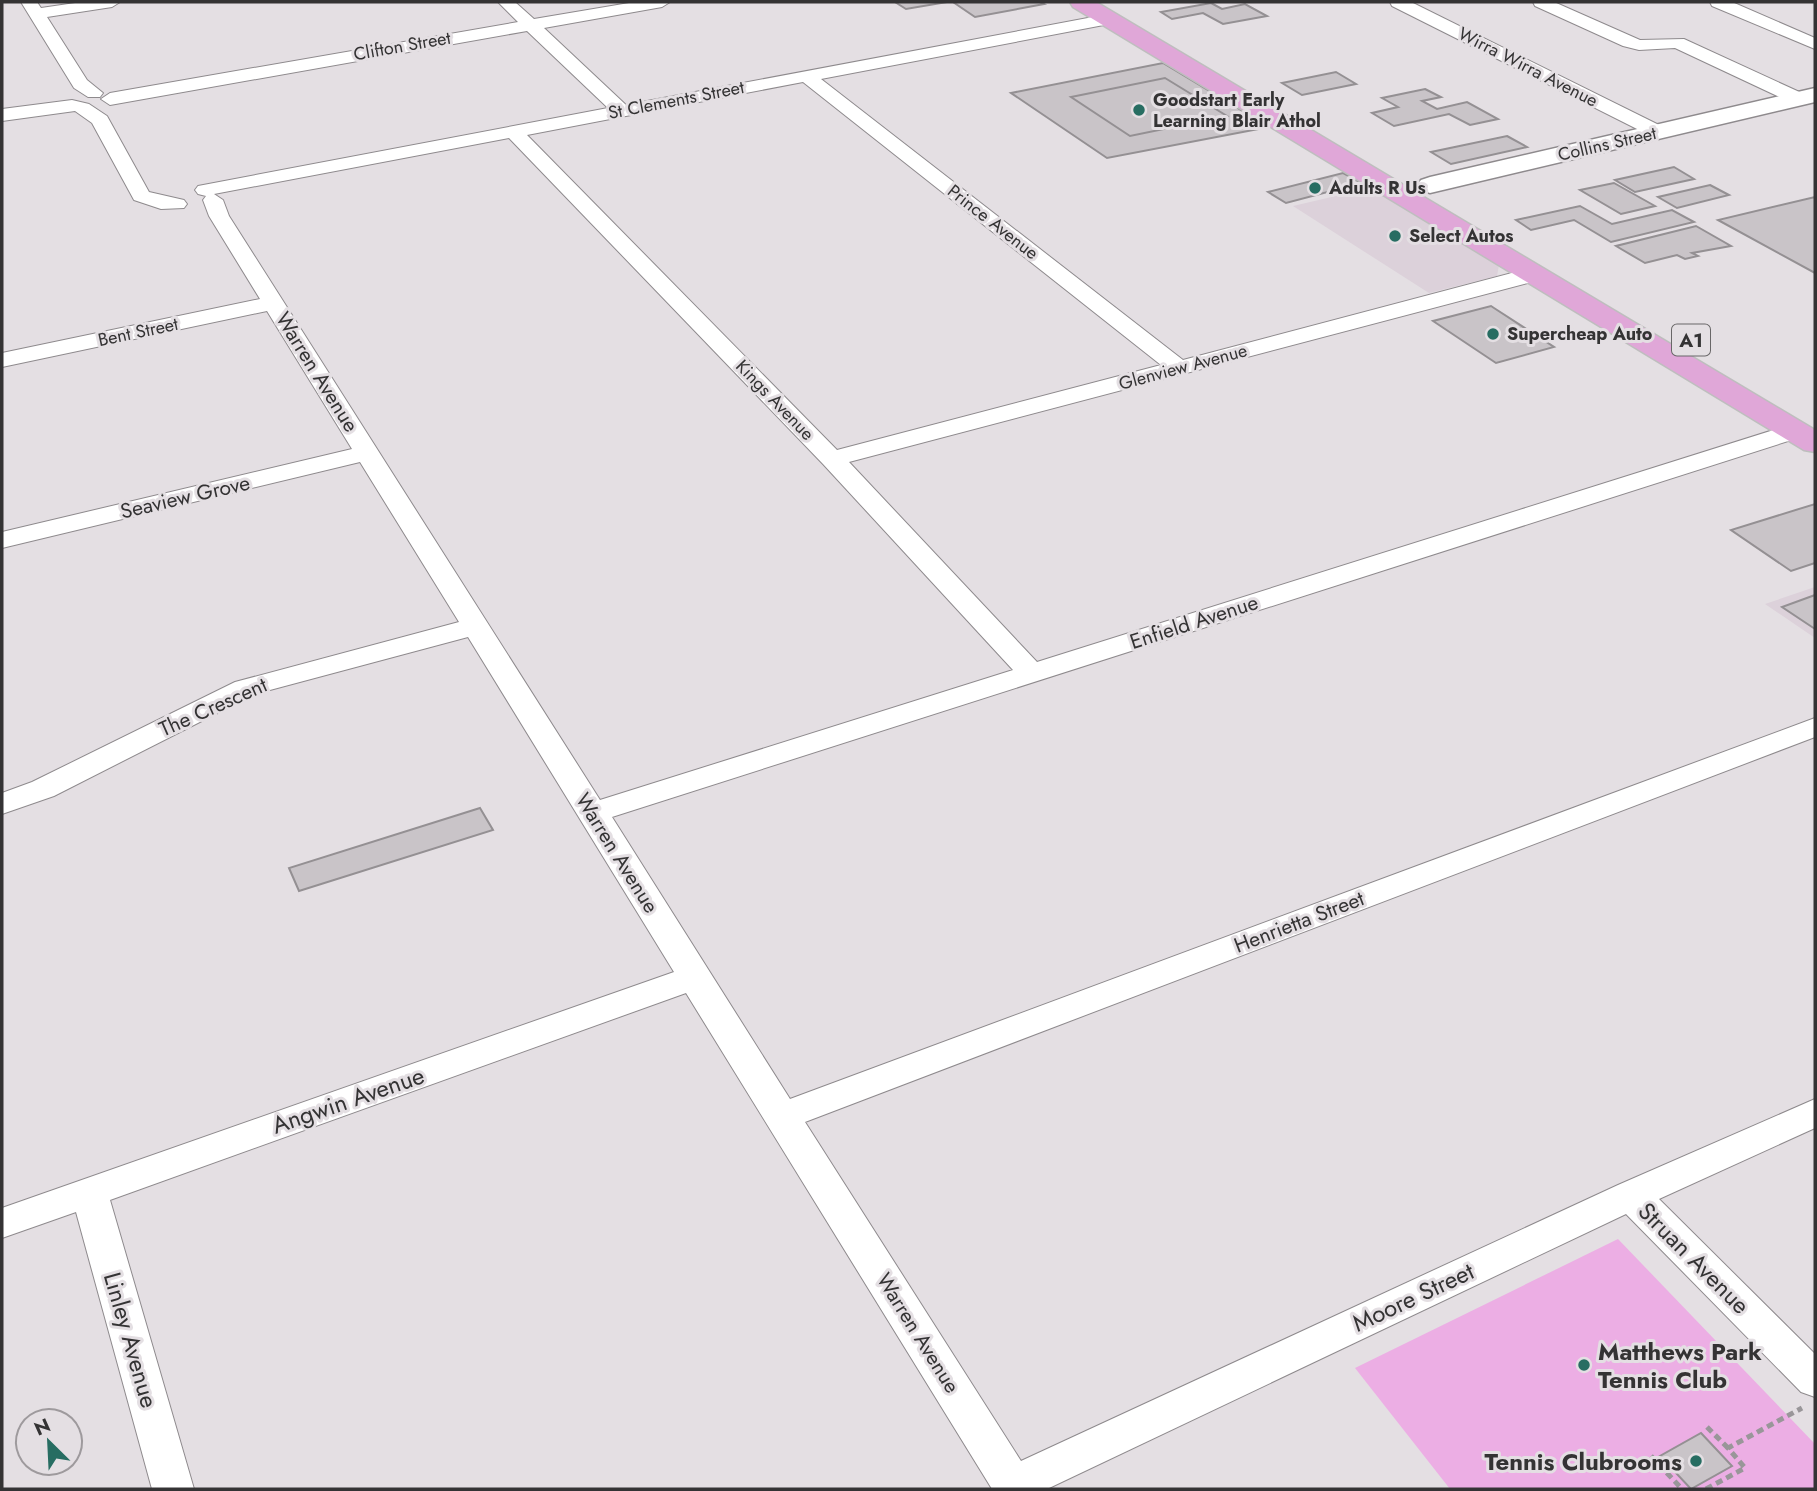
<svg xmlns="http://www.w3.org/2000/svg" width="1817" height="1491" viewBox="0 0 1817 1491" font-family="Jost,sans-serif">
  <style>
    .built { fill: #dcd1da }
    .green { fill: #ecaee4 }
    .building { fill: #c9c4c8; stroke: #949093; stroke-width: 2 }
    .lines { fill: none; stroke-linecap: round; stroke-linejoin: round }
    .minor-casing { stroke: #8e8a8d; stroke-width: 2 }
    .tertiary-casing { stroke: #8e8a8d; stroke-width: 3 }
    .trunk-casing { stroke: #bebebe; stroke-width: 3 }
    .path { stroke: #999699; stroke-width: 5; stroke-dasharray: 7 4.5; stroke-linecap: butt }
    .minor { fill: #fff; fill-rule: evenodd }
    .tertiary { fill: #fff; fill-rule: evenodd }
    .trunk { fill: #e0a7d8; fill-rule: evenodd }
    .poi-dot { fill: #276d62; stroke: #e4dfe3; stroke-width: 2.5 }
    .labels { text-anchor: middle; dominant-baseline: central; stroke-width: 6; stroke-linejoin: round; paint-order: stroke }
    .far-street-label { font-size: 18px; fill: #343334; stroke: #e4dfe3 }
    .far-poi-label { font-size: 18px; font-weight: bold; fill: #343334; stroke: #e4dfe3; text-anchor: start }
    .shield { fill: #e4dfe3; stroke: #696768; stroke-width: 2 }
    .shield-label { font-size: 19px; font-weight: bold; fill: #343334 }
    .street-label { font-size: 21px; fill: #343334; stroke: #e4dfe3 }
    .near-street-label { font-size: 24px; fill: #343334; stroke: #e4dfe3 }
    .near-poi-label { font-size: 24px; font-weight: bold; fill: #343334; stroke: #e4dfe3; text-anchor: start }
  </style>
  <rect width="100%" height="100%" fill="#e4dfe3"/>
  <g class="built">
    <polygon points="1370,188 1499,265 1497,276 1429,293 1293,206"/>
    <polygon points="1815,587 1815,638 1765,604"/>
  </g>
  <polygon class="green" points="1618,1239 1815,1444 1815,1489 1450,1489 1355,1368"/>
  <g class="building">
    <polygon points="895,2 947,2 906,9"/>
    <polygon points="953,2 1040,2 1044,4 975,17"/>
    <polygon points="1211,3 1222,9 1245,4 1267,16 1223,24 1203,13 1172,19 1161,12"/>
    <polygon points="1163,63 1269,127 1107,158 1011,93"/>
    <polygon points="1336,72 1356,84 1302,95 1282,83"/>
    <polygon points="1165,78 1227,116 1130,136 1071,97"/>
    <polygon points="1425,89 1441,97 1422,101 1437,109 1467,102 1498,119 1470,125 1449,114 1394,126 1372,113 1398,107 1382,98"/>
    <polygon points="1507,136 1527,147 1451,164 1431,152"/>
    <polygon points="1674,167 1694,179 1635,192 1615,180"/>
    <polygon points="1343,173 1362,183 1286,203 1268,192"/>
    <polygon points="1614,183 1655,206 1621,214 1580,190"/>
    <polygon points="1710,185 1729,195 1677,208 1658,197"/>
    <polygon points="1815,197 1815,273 1718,220"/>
    <polygon points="1580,206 1612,224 1672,210 1694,222 1611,242 1574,220 1531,230 1516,220"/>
    <polygon points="1696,226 1731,246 1692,253 1698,256 1685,259 1677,255 1645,263 1616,246"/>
    <polygon points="1491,306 1494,308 1554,347 1496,363 1433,321"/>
    <polygon points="1815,504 1815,563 1791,571 1731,530"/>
    <polygon points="1815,595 1815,629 1782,607"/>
    <polygon points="480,808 493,830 299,891 289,868"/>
    <polygon points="1701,1433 1732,1466 1691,1489 1660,1456"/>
  </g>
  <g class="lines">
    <g class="minor-casing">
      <g id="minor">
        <polygon points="21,2 37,2 41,8 82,2 120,2 112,7 47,17 87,80 103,93 100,97 88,97 74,88"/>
        <path d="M498 2H515L534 19 635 2H670L662 7 544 28 626 105 1109 14 1115 15 1118 19 1115 23 1109 24 821 79 1183 360 1527 269H1543L1546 274 1543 279 849 462 1037 662 1786 426 1795 424 1804 426 1807 431 1804 436 612 817 790 1099 1815 718V737L805 1122 1021 1461 1618 1185 1815 1099V1128L1659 1199 1815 1354V1397L1801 1392 1626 1214 1047 1489H992L686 993 110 1200 194 1489H152L76 1212 2 1238V1208L674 972 468 637 255 694 54 796 2 814V793L32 782 235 682 459 622 360 462 2 548V532L352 449 267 311 2 367V353L260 299 209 216 203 200 206 196 198 194 195 190 198 186 608 108 527 31 110 105 101 99 110 93 518 22ZM803 82 1161 365 837 450 527 135ZM509 138 823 464 1013 670 600 800 229 216 223 200 214 194Z"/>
        <polygon points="1390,2 1411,2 1665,128 1668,132 1658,138 1651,136 1392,6"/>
        <polygon points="1533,2 1554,2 1640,40 1684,39 1806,95 1808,99 1806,103 1792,103 1675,48 1639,50 1623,46 1535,6"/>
        <polygon points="1710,2 1732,2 1815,38 1815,49 1712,6"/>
        <polygon points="72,100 89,104 107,116 149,192 184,200 187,204 184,208 161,209 134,200 92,123 75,111 2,121 2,109"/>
      </g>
    </g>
    <g class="tertiary-casing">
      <polygon id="tertiary" points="1815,88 1815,102 1430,193 1421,190 1417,185 1421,180 1430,177"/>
    </g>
    <g class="trunk-casing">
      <polygon id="trunk" points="1070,2 1096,2 1815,430 1815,452 1804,450 1073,7"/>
    </g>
    <g class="path">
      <polyline points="1707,1427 1728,1448"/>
      <polyline points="1651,1456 1682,1489"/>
      <polyline points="1706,1489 1745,1468 1728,1448 1802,1408"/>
    </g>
    <use href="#minor" class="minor"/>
    <use href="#tertiary" class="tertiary"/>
    <use href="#trunk" class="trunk"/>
  </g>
  <g class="poi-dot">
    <circle cx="1139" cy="110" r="7"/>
    <circle cx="1315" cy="188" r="7"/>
    <circle cx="1395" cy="236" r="7"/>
    <circle cx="1493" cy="334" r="7"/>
    <circle cx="1584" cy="1365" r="7"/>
    <circle cx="1696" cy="1461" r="7"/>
  </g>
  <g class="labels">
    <g class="far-street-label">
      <text transform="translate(402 46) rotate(-10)">Clifton Street</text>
      <text transform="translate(1528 67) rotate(27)">Wirra Wirra Avenue</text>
      <text transform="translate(676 100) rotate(-11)">St Clements Street</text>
      <text transform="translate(1607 144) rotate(-13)">Collins Street</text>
      <text transform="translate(993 222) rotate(38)">Prince Avenue</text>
      <text transform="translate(138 332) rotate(-12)">Bent Street</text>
      <text transform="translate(1183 367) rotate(-15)">Glenview Avenue</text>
      <text transform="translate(775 400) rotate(46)">Kings Avenue</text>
    </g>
    <g class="far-poi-label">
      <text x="1153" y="100">Goodstart Early<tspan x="1153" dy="21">Learning Blair Athol</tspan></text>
      <text x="1329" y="188">Adults R Us</text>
      <text x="1409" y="236">Select Autos</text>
      <text x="1507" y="334">Supercheap Auto</text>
    </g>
    <rect class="shield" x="1672" y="324.5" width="38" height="31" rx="5"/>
    <g class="shield-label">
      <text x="1691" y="340">A1</text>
    </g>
    <g class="street-label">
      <text transform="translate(317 372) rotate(58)">Warren Avenue</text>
      <text transform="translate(185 497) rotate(-13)">Seaview Grove</text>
      <text transform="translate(1194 622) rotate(-18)">Enfield Avenue</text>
      <text transform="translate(213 707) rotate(-24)">The Crescent</text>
      <text transform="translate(617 853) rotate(58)">Warren Avenue</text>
      <text transform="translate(1299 922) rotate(-21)">Henrietta Street</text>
      <text transform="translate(918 1333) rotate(58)">Warren Avenue</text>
    </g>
    <g class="near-street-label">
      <text transform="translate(348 1100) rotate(-19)">Angwin Avenue</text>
      <text transform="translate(1694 1258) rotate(45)">Struan Avenue</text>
      <text transform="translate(1413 1297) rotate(-25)">Moore Street</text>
      <text transform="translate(131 1340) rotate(74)">Linley Avenue</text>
    </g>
    <g class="near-poi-label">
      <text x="1598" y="1351">Matthews Park<tspan x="1598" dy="28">Tennis Club</tspan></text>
      <text x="1682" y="1461" text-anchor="end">Tennis Clubrooms</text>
    </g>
  </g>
  <rect width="1817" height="1491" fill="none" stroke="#343334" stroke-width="7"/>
  <g transform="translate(49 1442) rotate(336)"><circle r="33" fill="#e4dfe3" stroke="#9e9a9d" stroke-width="2"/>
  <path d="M0-5L12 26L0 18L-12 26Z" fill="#276d62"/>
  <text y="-10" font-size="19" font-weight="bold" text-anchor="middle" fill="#343334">N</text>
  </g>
</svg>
